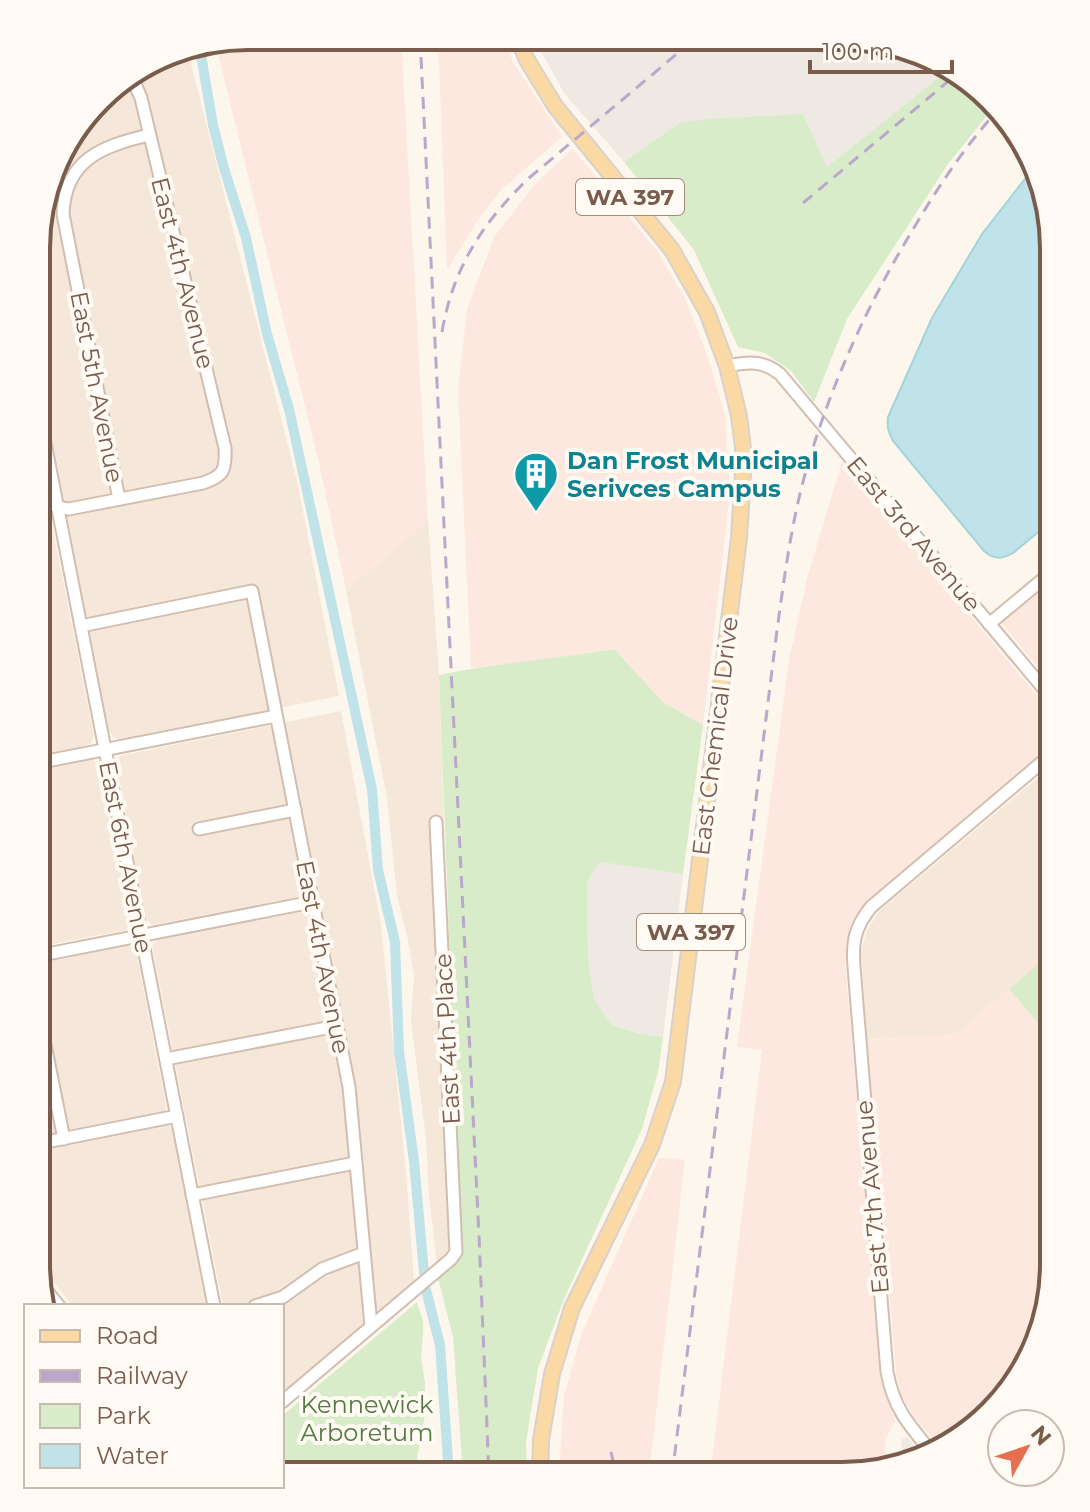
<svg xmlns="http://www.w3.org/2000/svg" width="1090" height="1512" viewBox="0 0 1090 1512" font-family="Montserrat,sans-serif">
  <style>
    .residential { fill: #f5e8da }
    .commercial { fill: #fde8e0 }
    .industrial { fill: #efe9e4 }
    .green { fill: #d8ecc9 }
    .water { fill: #bfe3e8; stroke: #a5d3da; stroke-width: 2 }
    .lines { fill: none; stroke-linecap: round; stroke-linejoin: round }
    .canal { stroke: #bfe3e8; stroke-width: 10 }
    .minor-casing { stroke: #d1beb0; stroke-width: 15 }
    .major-casing { stroke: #dad1cd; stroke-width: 18 }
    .minor { stroke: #fff; stroke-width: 11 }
    .major { stroke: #fbd9a5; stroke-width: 14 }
    .rail { stroke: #b9a8c9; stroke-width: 3; stroke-dasharray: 12 8; stroke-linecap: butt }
    .labels { text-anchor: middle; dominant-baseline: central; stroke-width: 8; stroke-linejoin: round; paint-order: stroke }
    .shield { fill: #fffaf3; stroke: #a28b7f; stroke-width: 2 }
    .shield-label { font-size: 22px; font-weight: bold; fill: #7a5c4d }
    .street-label { font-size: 24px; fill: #7a5c4d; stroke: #fffaf3 }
    .culture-label { font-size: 24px; font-weight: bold; fill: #0d838f; stroke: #fffaf3; text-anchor: start }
    .park-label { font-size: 24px; fill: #537a41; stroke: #fffaf3 }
    .rim { fill: none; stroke: #7a5c4d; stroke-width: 4 }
  </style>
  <rect width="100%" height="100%" fill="#fdf6ec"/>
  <g class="residential">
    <polygon points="179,47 183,47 190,60 297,481 339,696 119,740 113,737 109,732 38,366 38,220 64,142 109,88"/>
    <polygon points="37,450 94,736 91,743 81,748 37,757"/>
    <polygon points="428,521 439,675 444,821 434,821 455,1249 437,1264 429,1196 426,1138 411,1022 414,976 408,940 397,896 387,798 346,590"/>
    <polygon points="341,711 381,925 406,1171 414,1282 282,1393 282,1306 223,1306 152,946 158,940 321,908 318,893 152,925 146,919 116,761 119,757 123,755"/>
    <polygon points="92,760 99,764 131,922 126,930 37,947 37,771"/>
    <polygon points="1054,764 1054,951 957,1034 867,1040 861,954 866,932 879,911"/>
    <polygon points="128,945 134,947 136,951 166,1105 165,1111 163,1113 36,1139 37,963"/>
    <polygon points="162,1123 169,1125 172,1129 206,1306 73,1306 36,1261 36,1148"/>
  </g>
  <g class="commercial">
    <polygon points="248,36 401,36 428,521 346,590 319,463 215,42"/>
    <polygon points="438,37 503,37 513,62 562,137 503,188 480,217 447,270"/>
    <polygon points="573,149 658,252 684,296 708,357 725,415 730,493 703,725 664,703 614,649 564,658 471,668 458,390 467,309 494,237 535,184"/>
    <polygon points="842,462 1054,716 1054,743 867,901 850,926 845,961 882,1384 895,1421 885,1440 886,1466 842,1476 710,1476 762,1050 737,1047 789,660 808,575"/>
    <polygon points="1054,576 1054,687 1000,621"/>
    <polygon points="1009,989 1043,1029 1054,1157 1054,1278 1018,1382 941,1450 915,1418 901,1395 896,1372 867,1040 957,1034"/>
    <polygon points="659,1158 685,1160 649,1475 559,1475 564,1396 582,1333"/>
  </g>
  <g class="industrial">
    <polygon points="558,37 870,38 948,70 827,167 679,123 624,162 564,93 541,51"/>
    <polygon points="600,862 683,874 663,1037 637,1033 612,1025 594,999 588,959 587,882"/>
    <polygon points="907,1437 924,1457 904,1462 901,1440"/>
  </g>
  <g class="green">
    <polygon points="948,70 971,80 994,107 948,164 847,319 814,402 791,371 765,353 738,347 694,250 624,162 679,123 711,119 803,114 827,167"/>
    <path d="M614 649 664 703 703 725 683 874 600 862 587 882 588 959 594 999 612 1025 637 1033 663 1037 658 1072 642 1129 564 1299 538 1368 526 1442 527 1475H463L453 1337 438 1278 456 1260 461 1244 439 675C496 663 556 659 614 649Z"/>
    <polygon points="1054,951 1054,1157 1043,1029 1009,989"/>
    <polygon points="417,1302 423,1321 423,1334 421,1357 425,1383 426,1410 417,1458 419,1475 282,1474 282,1416"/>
  </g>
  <path class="water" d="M1035 166 1054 248V519L1013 553C1003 559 994 560 984 551L893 441C888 432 887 427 888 417L932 318 982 234Z"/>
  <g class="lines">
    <g class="canal">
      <polyline points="199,44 213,125 223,165 246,238 267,334 289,409 372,789 378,870 395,942 399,1051 414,1161 424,1273"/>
      <polyline points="426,1290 440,1345 449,1475"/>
    </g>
    <g class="minor-casing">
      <g id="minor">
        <path d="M727 366C748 362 763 360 780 374L1054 701"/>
        <polyline points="38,407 214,1306"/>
        <path d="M119 499 63 214C65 159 103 146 149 135"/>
        <path d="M37 503C49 501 58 508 69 509L203 483C224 476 226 470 225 448L141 98 131 75"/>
        <polyline points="989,624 1054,570"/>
        <polyline points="81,626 252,591 349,1087 371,1326"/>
        <polyline points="37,763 276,716"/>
        <polyline points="199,829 295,810"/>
        <polyline points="37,956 312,902"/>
        <polyline points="36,1000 64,1139"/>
        <polyline points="166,1059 337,1026"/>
        <polyline points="36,1144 177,1116"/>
        <polyline points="192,1195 355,1163"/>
        <polyline points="40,1283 59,1306"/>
        <polyline points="255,1306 283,1297 322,1269 364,1253"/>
        <polyline points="282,1402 451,1259 456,1252 436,822"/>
        <path d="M934 1455C910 1426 894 1410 887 1372L854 967C852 941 855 927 871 907L1054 752"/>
      </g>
    </g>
    <g class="major-casing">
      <polyline id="major" points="517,37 527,60 555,106 672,250 707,312 727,366 739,416 744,456 739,538 673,1082 652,1145 572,1308 552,1374 541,1440 540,1475"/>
    </g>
    <use href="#minor" class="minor"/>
    <use href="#major" class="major"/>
    <g class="rail">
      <polyline points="420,37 479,1236 489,1475"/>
      <polyline points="803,203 957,74"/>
      <path d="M442 332C453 268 482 223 529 178L697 37"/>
      <polyline points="611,1452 616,1475"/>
      <path d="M672 1476 776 638C784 580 791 521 808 464 832 382 868 304 912 231 938 187 963 149 997 111"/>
    </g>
  </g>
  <defs>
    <g id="building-pin" transform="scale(2.3)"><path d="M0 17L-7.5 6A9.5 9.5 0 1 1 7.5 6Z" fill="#0f9aa8" stroke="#fffaf3"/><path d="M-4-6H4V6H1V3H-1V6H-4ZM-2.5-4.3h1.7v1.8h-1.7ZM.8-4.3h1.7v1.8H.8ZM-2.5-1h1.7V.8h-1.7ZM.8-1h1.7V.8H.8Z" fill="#fff"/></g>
  </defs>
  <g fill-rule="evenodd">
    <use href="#building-pin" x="536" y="474"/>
  </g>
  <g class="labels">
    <g class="shield">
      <rect x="576" y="179" width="108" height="36" rx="6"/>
      <rect x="637" y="914" width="108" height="36" rx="6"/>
    </g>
    <g class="shield-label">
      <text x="630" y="197">WA 397</text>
      <text x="691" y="932">WA 397</text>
    </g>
    <g class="street-label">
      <text transform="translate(183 273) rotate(76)">East 4th Avenue</text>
      <text transform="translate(97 387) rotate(79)">East 5th Avenue</text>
      <text transform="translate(914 534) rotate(50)">East 3rd Avenue</text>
      <text transform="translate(715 736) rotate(-83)">East Chemical Drive</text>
      <text transform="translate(126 857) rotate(79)">East 6th Avenue</text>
      <text transform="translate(323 957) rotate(79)">East 4th Avenue</text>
      <text transform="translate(447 1039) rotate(-93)">East 4th Place</text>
      <text transform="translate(872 1197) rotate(-95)">East 7th Avenue</text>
    </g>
    <g class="culture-label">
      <text x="567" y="460">Dan Frost Municipal<tspan x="567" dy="28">Serivces Campus</tspan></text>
    </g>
    <g class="park-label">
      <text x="367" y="1404">Kennewick<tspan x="367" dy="28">Arboretum</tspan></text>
    </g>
  </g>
  <path d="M0 0H1090V1512H0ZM248 50H842A198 198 0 0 1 1040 248V1264A198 198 0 0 1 842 1462H248A198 198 0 0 1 50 1264V248A198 198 0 0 1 248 50Z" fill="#fffaf3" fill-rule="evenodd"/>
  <path class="rim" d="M248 50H842A198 198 0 0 1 1040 248V1264A198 198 0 0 1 842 1462H248A198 198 0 0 1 50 1264V248A198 198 0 0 1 248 50Z"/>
  <rect x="24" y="1304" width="260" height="184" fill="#fffaf3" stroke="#cabbb1" stroke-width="2"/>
  <rect x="40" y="1330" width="40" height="12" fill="#fbd9a5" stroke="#cabbb1" stroke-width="2"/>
  <text x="96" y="1344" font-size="24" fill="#7a5c4d">Road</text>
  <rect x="40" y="1370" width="40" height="12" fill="#b9a8c9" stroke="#cabbb1" stroke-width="2"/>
  <text x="96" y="1384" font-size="24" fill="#7a5c4d">Railway</text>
  <rect x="40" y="1404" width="40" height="24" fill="#d8ecc9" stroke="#cabbb1" stroke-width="2"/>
  <text x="96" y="1424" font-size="24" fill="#7a5c4d">Park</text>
  <rect x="40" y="1444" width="40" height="24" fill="#bfe3e8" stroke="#cabbb1" stroke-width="2"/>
  <text x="96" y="1464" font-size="24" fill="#7a5c4d">Water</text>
  <g transform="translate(1026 1448) rotate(50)"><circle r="38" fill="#fffaf3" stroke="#cabbb1" stroke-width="2"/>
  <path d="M0-6L14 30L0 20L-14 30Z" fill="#e76f51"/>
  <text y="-12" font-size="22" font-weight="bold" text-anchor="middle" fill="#7a5c4d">N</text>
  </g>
  <path d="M810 60v12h142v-12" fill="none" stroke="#7a5c4d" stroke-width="4"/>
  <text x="822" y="60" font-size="24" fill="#7a5c4d" stroke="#fffaf3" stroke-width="6" paint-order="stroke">100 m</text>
</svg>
